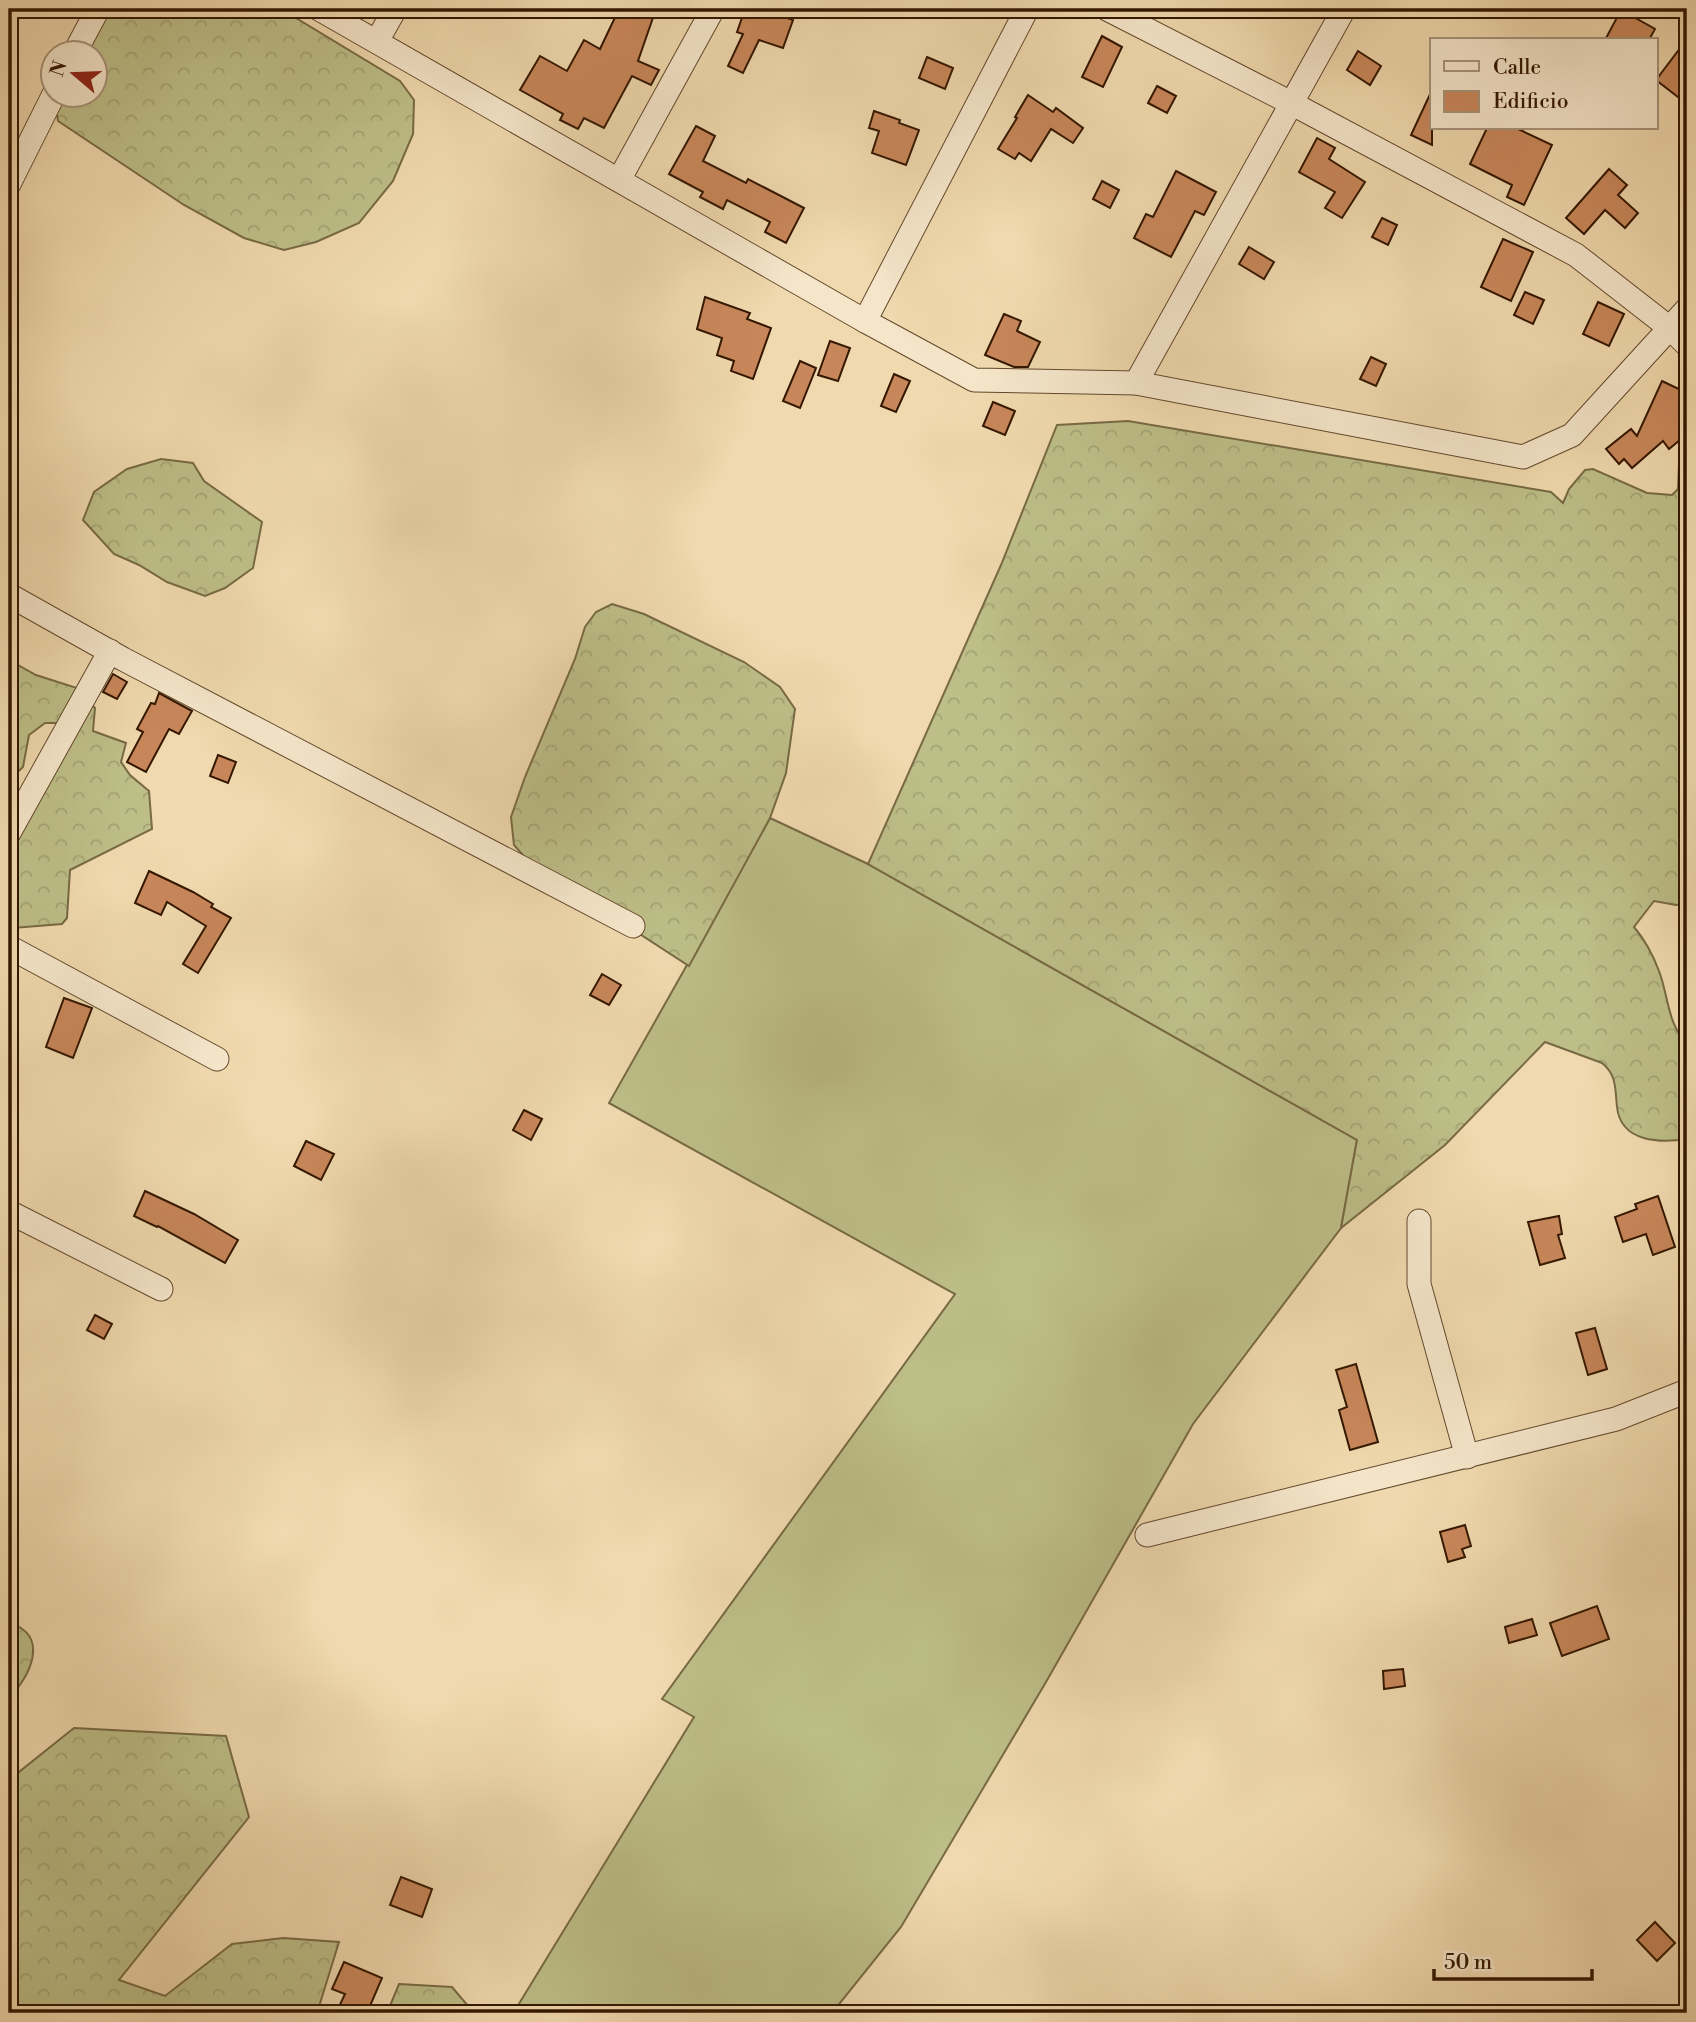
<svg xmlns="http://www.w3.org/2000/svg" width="1696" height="2022" viewBox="0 0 1696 2022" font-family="'Libre Bodoni',serif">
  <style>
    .grass { fill: #bdbe88; stroke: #786a44; stroke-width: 2 }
    .forest { fill: url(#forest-crowns); stroke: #786a44; stroke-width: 2 }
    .building { fill: #c8875a; stroke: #341700; stroke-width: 2 }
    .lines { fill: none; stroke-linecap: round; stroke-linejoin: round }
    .minor-casing { stroke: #63482c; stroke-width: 25 }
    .minor { stroke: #f5e6ca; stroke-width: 23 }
  </style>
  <defs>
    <pattern id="forest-crowns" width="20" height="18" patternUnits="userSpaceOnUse" patternTransform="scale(1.75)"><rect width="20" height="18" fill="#bdbe88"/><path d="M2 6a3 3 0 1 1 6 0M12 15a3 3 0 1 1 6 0" fill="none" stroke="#a3a374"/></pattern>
  </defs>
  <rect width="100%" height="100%" fill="#f0d9ae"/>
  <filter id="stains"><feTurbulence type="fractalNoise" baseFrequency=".00286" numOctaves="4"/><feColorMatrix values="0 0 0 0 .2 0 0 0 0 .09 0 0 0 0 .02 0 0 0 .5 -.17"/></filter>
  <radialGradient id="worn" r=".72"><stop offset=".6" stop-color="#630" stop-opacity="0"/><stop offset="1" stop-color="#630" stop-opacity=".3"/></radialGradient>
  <polygon class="grass" points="770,818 868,864 1357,1140 1341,1228 1193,1424 1046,1682 901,1927 832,2013 531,2013 517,2007 694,1717 662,1699 955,1294 609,1103"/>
  <g class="forest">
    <polygon points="104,9 281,9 400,81 414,100 413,134 393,181 359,223 316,242 284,250 244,238 184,205 58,121 56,109 63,95 94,94 94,52 84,52"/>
    <path d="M1128 421 1551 492 1563 503 1569 489 1585 470 1593 469 1647 493 1672 495 1678 489 1679 463 1687 454V904L1676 905 1654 901 1634 927C1645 940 1653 955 1659 971 1668 994 1668 1027 1687 1043V1139C1661 1143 1621 1143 1617 1107 1615 1089 1617 1075 1602 1063L1545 1042 1445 1145 1341 1228 1357 1140 868 864 1001 565 1057 425Z"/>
    <polygon points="161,459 193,463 204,481 262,522 253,568 225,588 205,596 167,582 139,565 114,554 83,520 94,492 127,469"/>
    <polygon points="612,604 644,614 744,662 780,687 795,709 786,773 770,818 689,966 529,862 514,845 511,817 525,777 575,659 585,627 596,612"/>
    <polygon points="9,660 36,675 77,688 95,708 93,731 126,743 121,762 130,775 149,791 152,829 70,870 67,918 62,924 13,928 9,924 9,833 63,723 45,723 29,735 23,767 9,780"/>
    <path d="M9 1623C50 1634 31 1677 9 1697Z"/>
    <polygon points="74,1728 226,1736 249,1817 119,1980 165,1996 232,1944 283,1938 339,1942 317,2013 9,2013 9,1787 19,1772"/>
    <polygon points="399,1984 452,1987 474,2013 387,2013"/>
  </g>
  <g class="building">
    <polygon points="619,9 656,9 638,61 659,70 651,85 632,76 604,128 584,118 578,129 560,120 563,114 520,90 540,56 567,71 584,40 600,49"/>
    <polygon points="745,9 762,9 793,20 783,48 759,40 743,73 728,66 743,34 737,32"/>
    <polygon points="1621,10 1655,29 1649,40 1605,40"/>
    <polygon points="1102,36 1122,47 1103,87 1082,77"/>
    <polygon points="1687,39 1687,104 1656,80"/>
    <polygon points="1358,51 1381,66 1370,85 1347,70"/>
    <polygon points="927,57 953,68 945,89 919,78"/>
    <polygon points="1157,86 1176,96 1167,113 1148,103"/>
    <polygon points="1432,90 1432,145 1411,135"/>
    <polygon points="1028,95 1053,112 1056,108 1083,128 1073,143 1051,129 1031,161 1019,153 1015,159 998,149 1017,118 1015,117"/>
    <polygon points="874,111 900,120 899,123 919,130 906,165 872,153 879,131 869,128"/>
    <polygon points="696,126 715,136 703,161 746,183 748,179 804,208 786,243 765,232 770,222 727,200 723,209 700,197 703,192 669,174"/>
    <polygon points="1487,128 1516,128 1552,145 1524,205 1507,197 1512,185 1470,164"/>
    <polygon points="1317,138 1335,148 1329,159 1365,182 1342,218 1325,208 1335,192 1299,172"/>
    <polygon points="1609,169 1627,185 1618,195 1638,213 1625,228 1605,210 1584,234 1566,218"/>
    <polygon points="1176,171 1216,192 1204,215 1195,211 1171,257 1134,238 1146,214 1153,217"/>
    <polygon points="1102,181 1119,190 1110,208 1093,199"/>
    <polygon points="1382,218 1397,225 1388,245 1372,237"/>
    <polygon points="1503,239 1533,252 1511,301 1481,287"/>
    <polygon points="1249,247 1274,262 1264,279 1239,264"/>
    <polygon points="1525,292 1544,300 1533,324 1514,315"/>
    <polygon points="705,297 750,313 747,319 771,328 753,379 731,371 734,361 717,355 722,338 697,329"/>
    <polygon points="1598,302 1624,314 1609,346 1583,334"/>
    <polygon points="1004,314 1021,321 1017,331 1040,342 1028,367 1014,367 985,355"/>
    <polygon points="830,341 850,348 838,381 818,375"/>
    <polygon points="1371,357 1386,364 1376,386 1360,379"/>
    <polygon points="800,361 816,368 800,408 783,401"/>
    <polygon points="894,374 910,381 896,412 881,406"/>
    <polygon points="1662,381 1687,393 1687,434 1669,449 1663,441 1632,468 1624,459 1619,464 1606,449 1631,429 1637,436"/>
    <polygon points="993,402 1015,411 1005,435 983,426"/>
    <polygon points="113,674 127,682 117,699 103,692"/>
    <polygon points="159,693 192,711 179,734 169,729 146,772 127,762 143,732 137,729 151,703 155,704"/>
    <polygon points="218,755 236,762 228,783 210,776"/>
    <polygon points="149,871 193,892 213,904 211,907 231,918 198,973 183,964 206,926 167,902 161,915 135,903"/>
    <polygon points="602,974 621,985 609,1005 590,995"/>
    <polygon points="64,998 92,1008 73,1058 46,1047"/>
    <polygon points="524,1110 542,1119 531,1140 513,1130"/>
    <polygon points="306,1141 334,1154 321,1180 294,1166"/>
    <polygon points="145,1191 194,1214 238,1240 225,1263 158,1226 157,1227 134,1216"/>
    <polygon points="1658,1196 1675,1247 1653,1255 1646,1234 1623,1242 1615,1217 1637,1209 1635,1204"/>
    <polygon points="1559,1216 1562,1234 1558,1235 1565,1258 1540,1265 1528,1222"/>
    <polygon points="95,1315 112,1324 104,1339 87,1330"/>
    <polygon points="1595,1328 1607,1369 1588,1375 1576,1333"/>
    <polygon points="1356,1364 1378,1442 1350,1450 1339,1410 1347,1407 1336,1370"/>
    <polygon points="1465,1525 1471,1546 1462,1549 1465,1557 1448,1562 1440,1532"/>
    <polygon points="1597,1606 1609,1639 1562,1656 1550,1623"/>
    <polygon points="1532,1619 1537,1635 1509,1643 1505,1627"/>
    <polygon points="1403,1669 1405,1686 1384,1689 1383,1671"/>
    <polygon points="401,1877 432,1889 422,1917 390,1905"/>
    <polygon points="1655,1922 1675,1943 1657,1961 1637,1940"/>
    <polygon points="344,1962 382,1978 367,2013 336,2013 345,1994 332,1989"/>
  </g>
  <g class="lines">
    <g class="minor-casing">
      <g id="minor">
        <polyline points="319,9 865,321 974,380 1136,383 1523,457 1572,435 1687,309"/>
        <polyline points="1107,9 1291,103 1576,255 1671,329 1687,345"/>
        <polyline points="377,41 395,9"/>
        <polyline points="75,52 98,9"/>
        <polyline points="619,180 713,9"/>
        <polyline points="9,184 54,94"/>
        <polyline points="865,321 1027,9"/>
        <polyline points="1136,383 1344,9"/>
        <polyline points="9,595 123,659 633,926"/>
        <polyline points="9,833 110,651"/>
        <polyline points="9,947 217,1059"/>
        <polyline points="9,1212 161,1289"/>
        <polyline points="1419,1221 1419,1284 1467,1457"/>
        <polyline points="1147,1535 1616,1419 1687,1391"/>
      </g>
    </g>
    <use href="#minor" class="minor"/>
  </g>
  <rect width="1696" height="2022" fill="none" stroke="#f0d9ae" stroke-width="35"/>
  <rect x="10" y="10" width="1675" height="2001" fill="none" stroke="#341700" stroke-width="3.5"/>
  <rect x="18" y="18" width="1661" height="1987" fill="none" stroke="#341700" stroke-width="2"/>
  <rect x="1430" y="38" width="228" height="91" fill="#f5e6ca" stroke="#a89379" stroke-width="2"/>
  <rect x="1444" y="61" width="35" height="10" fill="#f5e6ca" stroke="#a89379" stroke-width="2"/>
  <text x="1493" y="74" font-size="21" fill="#341700">Calle</text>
  <rect x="1444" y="91" width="35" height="21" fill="#c8875a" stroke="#a89379" stroke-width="2"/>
  <text x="1493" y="108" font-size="21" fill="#341700">Edificio</text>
  <g transform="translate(74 74) rotate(289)"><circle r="33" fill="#f5e6ca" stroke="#a89379" stroke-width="2"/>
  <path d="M0-5L12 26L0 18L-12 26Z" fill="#8f2418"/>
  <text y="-10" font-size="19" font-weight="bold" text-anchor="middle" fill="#341700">N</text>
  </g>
  <path d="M1434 1969v10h158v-10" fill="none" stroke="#341700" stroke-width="3.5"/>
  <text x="1444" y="1969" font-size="21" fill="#341700" stroke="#f5e6ca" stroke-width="5" paint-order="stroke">50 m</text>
  <rect width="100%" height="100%" filter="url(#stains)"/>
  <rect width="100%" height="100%" fill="url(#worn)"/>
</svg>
